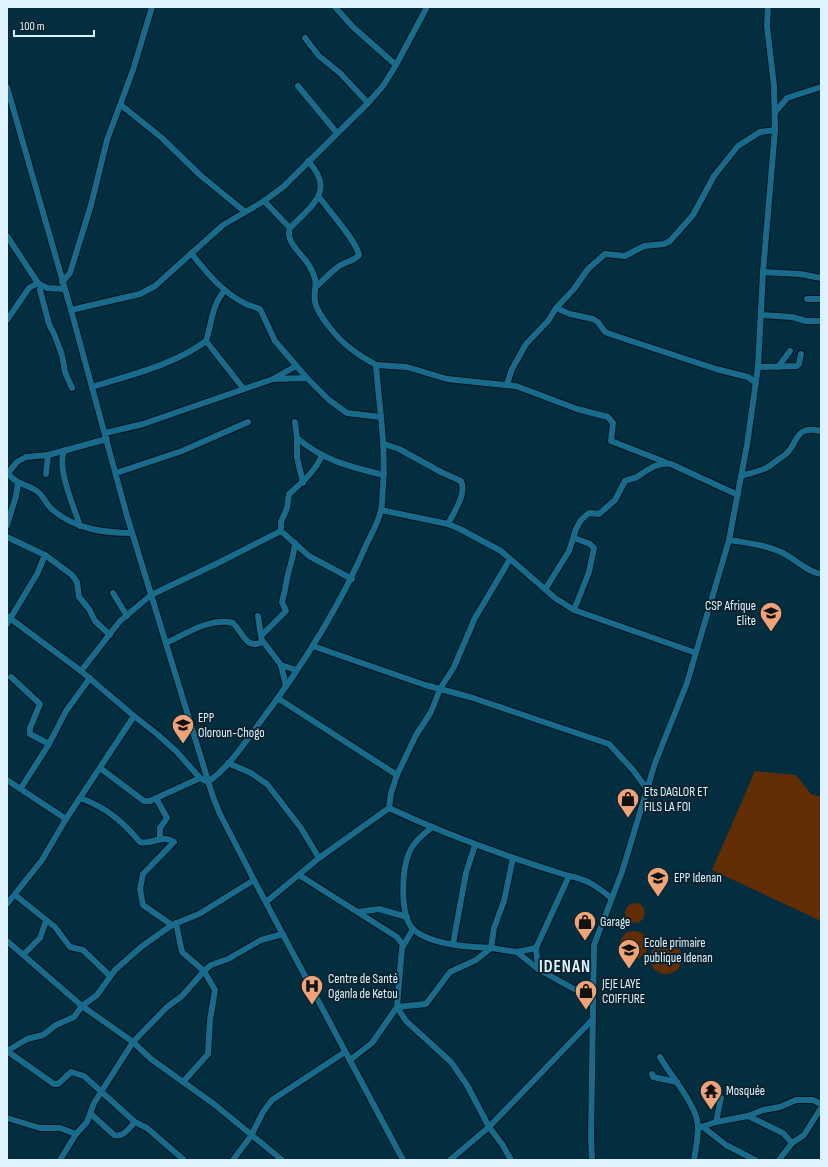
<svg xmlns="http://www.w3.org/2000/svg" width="828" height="1167" viewBox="0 0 828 1167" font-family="'Sofia Sans Condensed',sans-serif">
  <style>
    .green { fill: #632d04 }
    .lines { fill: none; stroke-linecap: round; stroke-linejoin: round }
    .minor-casing { stroke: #00151f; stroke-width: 8 }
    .minor { stroke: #196b8c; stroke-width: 6 }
    .labels { text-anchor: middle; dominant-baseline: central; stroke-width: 4; stroke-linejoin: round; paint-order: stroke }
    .poi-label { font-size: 13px; fill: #def3ff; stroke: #0b232e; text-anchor: start }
    .district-label { font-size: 17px; font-weight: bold; letter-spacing: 1px; fill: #def3ff; stroke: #0b232e }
  </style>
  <rect width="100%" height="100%" fill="#032e40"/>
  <g class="green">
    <polygon points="755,771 796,775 811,794 821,797 821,921 712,870"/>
    <circle cx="635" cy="913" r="10"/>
    <circle cx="634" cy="945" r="14"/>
    <circle cx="666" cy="958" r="16"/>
  </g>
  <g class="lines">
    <g class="minor-casing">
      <g id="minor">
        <polyline points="335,7 353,27 396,65"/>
        <polyline points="305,38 319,56 340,73 368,103"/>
        <polyline points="298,86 337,133"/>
        <polyline points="7,87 71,310 127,516 213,797 220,814 254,880 403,1160"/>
        <polyline points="121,105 162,138 200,175 244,211"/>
        <polyline points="776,111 787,98 821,87"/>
        <polyline points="264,201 290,228"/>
        <polyline points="7,236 38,283 47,288 64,289"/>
        <path d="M191 253C206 272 223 293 246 304 250 306 256 307 260 309L275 341 307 378"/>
        <polyline points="763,272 800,274 821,278"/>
        <polyline points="62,282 70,273 91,205 107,140 133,70 152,7"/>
        <polyline points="41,286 40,290 49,324 55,336 62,355 65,372 72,388"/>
        <path d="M317 286C324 279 331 272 339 266 345 262 354 261 359 255 357 242 328 209 319 197"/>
        <polyline points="807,299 821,299"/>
        <polyline points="556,308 570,314 593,319 598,322 605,332 613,335 716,369 748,377 756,383"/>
        <polyline points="71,310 140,294 155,286 223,225 264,201 283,187 368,103 383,86 396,65 427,7"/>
        <polyline points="761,315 792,317 806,321 821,321"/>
        <polyline points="7,320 29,288 38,283"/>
        <polyline points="206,341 243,388"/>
        <polyline points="376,365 407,367 447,379 516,386 577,409 608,417 613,423 611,441 665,462"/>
        <polyline points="758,367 797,366 799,364 801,354"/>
        <polyline points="778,367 790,351"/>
        <polyline points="273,379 296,366"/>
        <polyline points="507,384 512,369 526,344 548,321 556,308 574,289 588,269 605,254 625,256 644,246 664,244 670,241 693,215 714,176 738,146 760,132 775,130"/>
        <path d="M92 387C130 375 174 365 206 341 212 323 211 306 225 290"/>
        <path d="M295 422 297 438C324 461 351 467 384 475"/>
        <polyline points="105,433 143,424 273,379 307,378 329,400 347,413 380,417"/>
        <polyline points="297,438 297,457 303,483"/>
        <path d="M384 444 399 449 441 472 461 481C467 494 454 512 448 524"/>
        <path d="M65 450C55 466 75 509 80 526"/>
        <path d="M322 456C314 473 302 482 289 494L287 508 281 522V531L309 556 352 579"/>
        <path d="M8 473C16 485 28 484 38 492 43 495 46 505 54 511 76 529 104 533 132 533"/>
        <polyline points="8,473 17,462 26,457 48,455 107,439"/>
        <polyline points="116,473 182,451 248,422"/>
        <polyline points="46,474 48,455"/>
        <path d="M741 476C749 473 764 471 771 465 775 461 781 458 786 454 799 442 794 425 821 431"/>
        <polyline points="381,510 448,524 460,529 501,551 555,598 574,610 696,653"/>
        <polyline points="7,525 16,496 18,483"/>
        <polyline points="7,537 45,555 72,575 77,582 79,597 89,609 95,621 110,635"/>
        <polyline points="574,538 590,544 594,548 589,572 574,610"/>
        <path d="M729 540C746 543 764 544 781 552 794 558 807 572 821 574"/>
        <path d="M295 543C294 554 291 563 288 574 286 583 285 592 282 602L286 611 261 636 262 640 281 665 296 670"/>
        <path d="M546 588 569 551 576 529 581 520 589 513 599 514 615 500 625 481C629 479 633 479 637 477 646 471 659 461 671 464L738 495"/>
        <polyline points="113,593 127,616"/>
        <path d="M7 616 81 671 134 716 157 734 176 751 200 778 208 782C229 767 243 745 258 725 301 668 339 609 367 543 372 533 379 521 381 510 383 502 382 494 383 486 386 445 379 405 376 365 368 360 358 355 350 348 339 340 318 316 315 302 313 285 320 286 310 267 304 255 284 242 290 228 312 205 336 191 308 161"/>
        <polyline points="258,616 261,636"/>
        <polyline points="7,624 37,574 45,555"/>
        <path d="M166 643C186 634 210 617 233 623 244 634 246 650 263 642"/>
        <polyline points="313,646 425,685 470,697 609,744 633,770 647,789"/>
        <polyline points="281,665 286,686"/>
        <polyline points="81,671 120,621 151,595 220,562 281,531"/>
        <polyline points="11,677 40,704 30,728 30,734 49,744"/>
        <polyline points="279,699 397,775"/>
        <polyline points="228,763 251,773 267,784 301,828 319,858"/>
        <polyline points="100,768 144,801 150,801 200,778"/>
        <polyline points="7,780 66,819"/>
        <polyline points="21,788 49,744 66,711 90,678"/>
        <path d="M80 798C106 807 123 822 140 842 152 845 162 834 174 842L143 874 140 889 143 905 172 925"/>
        <polyline points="156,798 167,818 160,828 160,839"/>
        <path d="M389 808C447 835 507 857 569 876 587 879 598 887 611 898"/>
        <path d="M431 828C423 835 413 842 409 853 402 869 399 917 414 930 432 945 469 947 491 948L494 928 504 901 513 858"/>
        <polyline points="299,875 397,937 403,945"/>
        <polyline points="15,895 55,927 70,947 83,950 110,976"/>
        <polyline points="266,902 319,858 389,808 391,793 397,775 416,735 431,712 440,689 454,667 475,618 510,559"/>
        <polyline points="7,904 42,860 66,819 134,716"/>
        <polyline points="358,912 379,909 407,917"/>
        <polyline points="176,923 182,952 204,971 215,990 210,1020 208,1054 183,1082"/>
        <polyline points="413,929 402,948 397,1007 406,1021 451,1062 467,1085 489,1127 502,1144 511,1160"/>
        <polyline points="7,941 82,1006 133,1042 151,1059 214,1104 282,1160"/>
        <polyline points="453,944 466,873 475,845"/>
        <polyline points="517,952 538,969 592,999"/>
        <polyline points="24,954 40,938 46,921"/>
        <polyline points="538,969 536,948 569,876"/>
        <path d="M660 1057C670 1075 697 1105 698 1126 698 1137 696 1149 694 1160"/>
        <polyline points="350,1060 372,1043 397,1007 426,1004 450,972 476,960 491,948 517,952 536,948"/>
        <polyline points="652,1074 653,1077 677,1082"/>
        <path d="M91 1114 114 1135C123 1138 129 1128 135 1122"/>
        <polyline points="748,1116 783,1133 792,1143"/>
        <polyline points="7,1118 40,1128 60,1128 76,1134"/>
        <polyline points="716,1122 748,1116 763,1110 780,1107 796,1100 813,1100 821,1104"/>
        <polyline points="701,1127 716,1122 721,1098"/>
        <polyline points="703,1127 726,1145 755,1160"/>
        <polyline points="60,1160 76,1134 87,1122 94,1103 133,1042 167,1007 182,996 204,971 211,965 228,959 261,940 283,934"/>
        <polyline points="184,1160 147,1128 135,1122 84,1076 71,1072 58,1084 54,1084 7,1051 27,1039 43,1035 56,1025 74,1017 82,1006 97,995 115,970 141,947 172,925 199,914 254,880"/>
        <polyline points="233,1160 251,1136 263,1112 272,1100 345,1052"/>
        <polyline points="450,1160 489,1127 592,1020"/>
        <polyline points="592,1160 591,1138 594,945 622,872 655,763 687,683 729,540 747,445 758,367 763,272 775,130 774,86 767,26 768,7"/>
        <polyline points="779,1160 792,1143 804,1135 821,1108"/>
      </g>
    </g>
    <use href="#minor" class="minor"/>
  </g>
  <defs>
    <g id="school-pin" transform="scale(1.15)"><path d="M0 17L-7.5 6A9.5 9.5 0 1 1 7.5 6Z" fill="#efa376" stroke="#0b232e"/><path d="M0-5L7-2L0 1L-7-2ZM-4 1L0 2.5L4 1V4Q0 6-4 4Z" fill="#111"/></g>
    <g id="shop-pin" transform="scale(1.15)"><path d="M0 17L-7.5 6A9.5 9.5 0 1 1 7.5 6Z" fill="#efa376" stroke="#0b232e"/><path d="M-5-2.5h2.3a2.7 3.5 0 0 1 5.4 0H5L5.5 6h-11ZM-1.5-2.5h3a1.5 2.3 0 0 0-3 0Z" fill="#111"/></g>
    <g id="hospital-pin" transform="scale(1.15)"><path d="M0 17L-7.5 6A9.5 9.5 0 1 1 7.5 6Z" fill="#efa376" stroke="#0b232e"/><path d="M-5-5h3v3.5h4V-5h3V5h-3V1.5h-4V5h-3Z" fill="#111"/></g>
    <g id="temple-pin" transform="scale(1.15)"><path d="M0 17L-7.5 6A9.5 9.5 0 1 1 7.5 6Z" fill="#efa376" stroke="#0b232e"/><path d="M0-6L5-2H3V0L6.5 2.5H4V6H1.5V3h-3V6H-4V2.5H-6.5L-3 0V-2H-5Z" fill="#111"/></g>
  </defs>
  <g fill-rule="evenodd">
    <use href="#school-pin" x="771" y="613"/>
    <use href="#school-pin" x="183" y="725"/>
    <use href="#shop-pin" x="628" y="799"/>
    <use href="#school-pin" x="658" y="878"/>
    <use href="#shop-pin" x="585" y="922"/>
    <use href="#school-pin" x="629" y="950"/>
    <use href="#hospital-pin" x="312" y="986"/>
    <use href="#shop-pin" x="586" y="991"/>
    <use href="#temple-pin" x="711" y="1091"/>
  </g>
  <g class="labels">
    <g class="poi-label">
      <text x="756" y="606" text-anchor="end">CSP Afrique<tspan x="756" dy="15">Elite</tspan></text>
      <text x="198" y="718">EPP<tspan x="198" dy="15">Oloroun-Chogo</tspan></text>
      <text x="644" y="792">Ets DAGLOR ET<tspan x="644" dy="15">FILS LA FOI</tspan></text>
      <text x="674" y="878">EPP Idenan</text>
      <text x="600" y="922">Garage</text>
      <text x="644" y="943">Ecole primaire<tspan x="644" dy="15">publique Idenan</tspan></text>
      <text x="328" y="979">Centre de Santé<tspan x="328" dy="15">Oganla de Ketou</tspan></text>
      <text x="602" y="984">JEJE LAYE<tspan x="602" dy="15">COIFFURE</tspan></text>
      <text x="726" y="1091">Mosquée</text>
    </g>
    <g class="district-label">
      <text x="565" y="967">IDENAN</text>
    </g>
  </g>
  <rect width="828" height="1167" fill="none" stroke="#def3ff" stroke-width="16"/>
  <path d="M14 30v6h80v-6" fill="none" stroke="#def3ff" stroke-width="2"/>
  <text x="20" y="30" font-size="12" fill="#def3ff" stroke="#0b232e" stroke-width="3" paint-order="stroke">100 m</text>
</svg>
